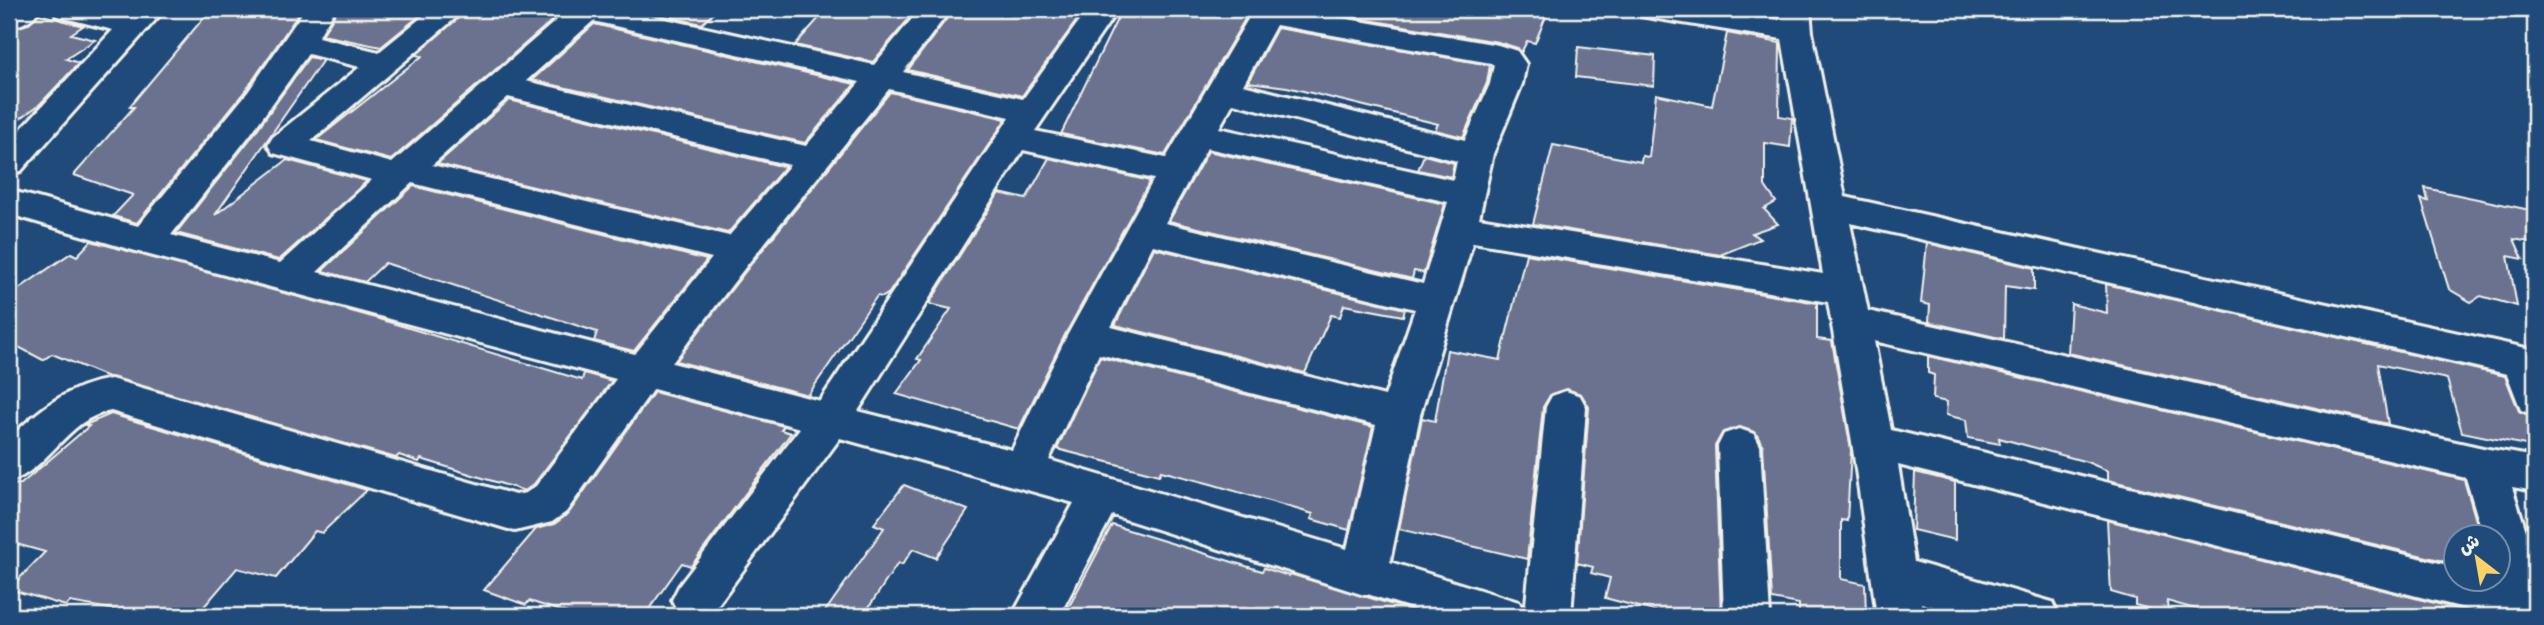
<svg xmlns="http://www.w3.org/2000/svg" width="2544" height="625" viewBox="0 0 2544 625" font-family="Mynerve,'Playpen Sans Arabic',sans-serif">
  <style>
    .building { fill: #6b7290; stroke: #f4f1e8; stroke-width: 2 }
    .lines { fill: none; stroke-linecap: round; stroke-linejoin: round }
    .minor-casing { stroke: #f4f1e8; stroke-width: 6 }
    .minor { fill: #1f4a7a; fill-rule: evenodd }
  </style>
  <rect width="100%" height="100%" fill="#1f4a7a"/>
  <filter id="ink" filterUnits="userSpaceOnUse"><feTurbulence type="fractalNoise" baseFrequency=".0143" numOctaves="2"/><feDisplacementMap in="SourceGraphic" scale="14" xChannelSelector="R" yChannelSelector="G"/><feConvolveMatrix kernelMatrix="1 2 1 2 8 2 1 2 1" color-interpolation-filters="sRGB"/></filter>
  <g filter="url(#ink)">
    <g class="building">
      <polygon points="211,9 302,9 246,90 137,223 113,216 133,195 74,175 134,107 129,107"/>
      <polygon points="338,9 428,9 381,47 322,35"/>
      <polygon points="468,9 563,9 563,11 391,160 316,140 422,56 416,55"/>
      <polygon points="631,9 718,9 702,24"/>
      <polygon points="827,9 917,9 873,62 795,45"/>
      <polygon points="954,9 1085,9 1022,96 908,70"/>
      <polygon points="1122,9 1251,9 1165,155 1061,134"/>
      <polygon points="1304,9 1549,9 1535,43 1527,41 1521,53 1518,48 1498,42"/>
      <polygon points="39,14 83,26 71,34 95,40 66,59 79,63 40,104 9,127 9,30 28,24"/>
      <polygon points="594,24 855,84 805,143 532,80"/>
      <polygon points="1277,28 1490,65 1487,83 1463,137 1435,130 1438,124 1287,87 1248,82"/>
      <polygon points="1727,33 1780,43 1779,116 1792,118 1790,147 1765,143 1765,186 1776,202 1764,209 1778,224 1752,233 1760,239 1720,255 1533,224 1553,145 1641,162 1642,156 1649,157 1656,94 1712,106"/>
      <polygon points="1578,47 1655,56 1654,86 1576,77"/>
      <polygon points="309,57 323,60 215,215 287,160 367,181 279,260 176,233 251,138"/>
      <polygon points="890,92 1006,119 889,293 883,297 877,296 808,395 676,361 752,263"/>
      <polygon points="509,100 785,167 728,233 437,164"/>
      <polygon points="1208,151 1445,204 1424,273 1414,271 1412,279 1169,221"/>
      <polygon points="1424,155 1454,163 1451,177 1418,170"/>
      <polygon points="1049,158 1150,181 1065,335 1019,429 896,394 921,360 917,359 951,309 929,304 999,193 1026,199"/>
      <polygon points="413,186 707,260 634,351 594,341 597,332 385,263 365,282 322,271"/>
      <polygon points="2425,188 2535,211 2535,243 2514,239 2523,259 2508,256 2517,306 2481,296 2471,302 2449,289 2421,199 2428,201"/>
      <polygon points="91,241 362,314 582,380 584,373 612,381 534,484 525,491 421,459 419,462 399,455 396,458 108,377 52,354 43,360 9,342 10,295 71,253 77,256"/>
      <polygon points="1927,243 2034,268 2034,290 2005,286 2004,339 1929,322 1930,305 1921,303"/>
      <polygon points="1154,248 1405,309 1403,316 1344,305 1340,317 1331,315 1305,373 1115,325"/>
      <polygon points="1526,254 1817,303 1817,339 1832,341 1851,450 1847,521 1841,520 1841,579 1865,584 1866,616 1799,616 1799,604 1772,599 1763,446 1755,432 1740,427 1723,432 1715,446 1721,616 1673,616 1605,598 1610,578 1591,573 1593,567 1577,563 1589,407 1581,394 1567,389 1551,394 1543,407 1527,559 1399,529 1422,418 1435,421 1447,350 1500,360"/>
      <polygon points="2106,284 2505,376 2519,411 2533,417 2535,447 2462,432 2447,379 2378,364 2388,424 2068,353 2071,304 2107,313"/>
      <polygon points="1928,356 2464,480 2481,537 2456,537 2456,564 2108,480 2108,471 2087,462 1999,438 2000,444 1968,438 1966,420 1946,415 1947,402 1933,399 1934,375 1928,373"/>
      <polygon points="1100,357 1373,427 1349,530 1311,519 1313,514 1211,484 1161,471 1159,475 1057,449"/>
      <polygon points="654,392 784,426 781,430 791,433 691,566 682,563 644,616 577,616 529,601 526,605 484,590 536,529 554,524 568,514"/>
      <polygon points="111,414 367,490 322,533 315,531 276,578 237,568 196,616 151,616 70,602 66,606 9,589 45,552 9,542 9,485 21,484 89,426 85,425"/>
      <polygon points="1915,472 1955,482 1955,540 1913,530"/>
      <polygon points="904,485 968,510 936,558 913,549 902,565 898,563 863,616 822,616 884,528 874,524"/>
      <polygon points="2107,520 2486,616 2220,616 2167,601 2168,614 2135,605 2135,599 2111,592"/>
      <polygon points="1112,525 1262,571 1264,568 1289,576 1290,574 1367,597 1420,613 1419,616 1064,616"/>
    </g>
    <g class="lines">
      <g class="minor-casing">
        <g id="minor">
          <path d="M9 9H40C33 20 22 25 9 28Z"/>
          <polygon points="53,9 103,9 127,15 133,9 165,9 21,171 9,174 9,142 113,30 57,16"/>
          <path d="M305 9H335L318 37 379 52 432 9H466L311 141 392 163 566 12 565 9H620L874 65 920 9H951L903 72 1023 99 1088 9H1118L1035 131 1166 158 1254 9H1290L1498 45 1517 51 1526 64 1522 84 1493 154 1479 218 1823 274 1782 39 1652 18 1641 16 1637 9H1709L1780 20V9H1810L1812 32 1845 197 2535 350V415L2521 410 2507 374 1850 223 1868 311 2483 448 2535 457V491L2512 487 2535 559V616H2496L1898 465 1914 562 2052 602 2059 616H1966L1921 603 1923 616H1877L1852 442 1828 302 1473 242 1420 415 1390 562 1519 602 1525 614 1546 407 1552 396 1566 391 1580 396 1586 407 1571 616H1438L1367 594 1364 595 1112 515 1059 616H1012L1074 503 840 438 711 614 705 616 679 614 672 600 679 586 800 428 653 389 566 512 552 522 515 531 111 411C66 418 49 470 9 482V439C39 409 68 386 111 379L515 495 526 493 536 486 616 379 146 254 9 214V190L138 226 248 92ZM593 21 860 82 806 146 526 81ZM1276 25 1491 63 1494 65 1490 84 1465 140 1243 85ZM308 54 360 67 273 137 268 145 273 153 372 180 280 263 171 235 249 136ZM889 89 1010 117 820 401 672 363 750 261ZM508 97 790 165 729 236 432 165ZM1233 103 1457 161 1453 180 1219 128ZM1207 148 1448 202 1423 284 1165 223ZM1023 150 1154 179 1067 336 1012 450 858 411ZM412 183 712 258 635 354 317 272ZM1153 245 1415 309 1385 396 1111 327ZM1874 341 2466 478 2484 538H2498V580H2456V567L1891 430ZM1099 354 1376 425 1347 549 1049 460Z"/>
          <polygon points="1739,429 1754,434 1760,446 1770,616 1724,616 1718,446 1724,434"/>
        </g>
      </g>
      <use href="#minor" class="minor"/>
    </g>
  </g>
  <rect width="2544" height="625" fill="none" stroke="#1f4a7a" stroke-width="35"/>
  <rect x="18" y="18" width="2509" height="590" fill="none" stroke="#f4f1e8" stroke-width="2.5" filter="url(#ink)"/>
  <g transform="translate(2477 558) rotate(329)"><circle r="33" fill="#1f4a7a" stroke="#748da6" stroke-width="2"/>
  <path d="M0-5L12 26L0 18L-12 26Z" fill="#ffd166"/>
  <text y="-10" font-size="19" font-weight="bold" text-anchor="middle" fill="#f4f1e8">ش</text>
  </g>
</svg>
